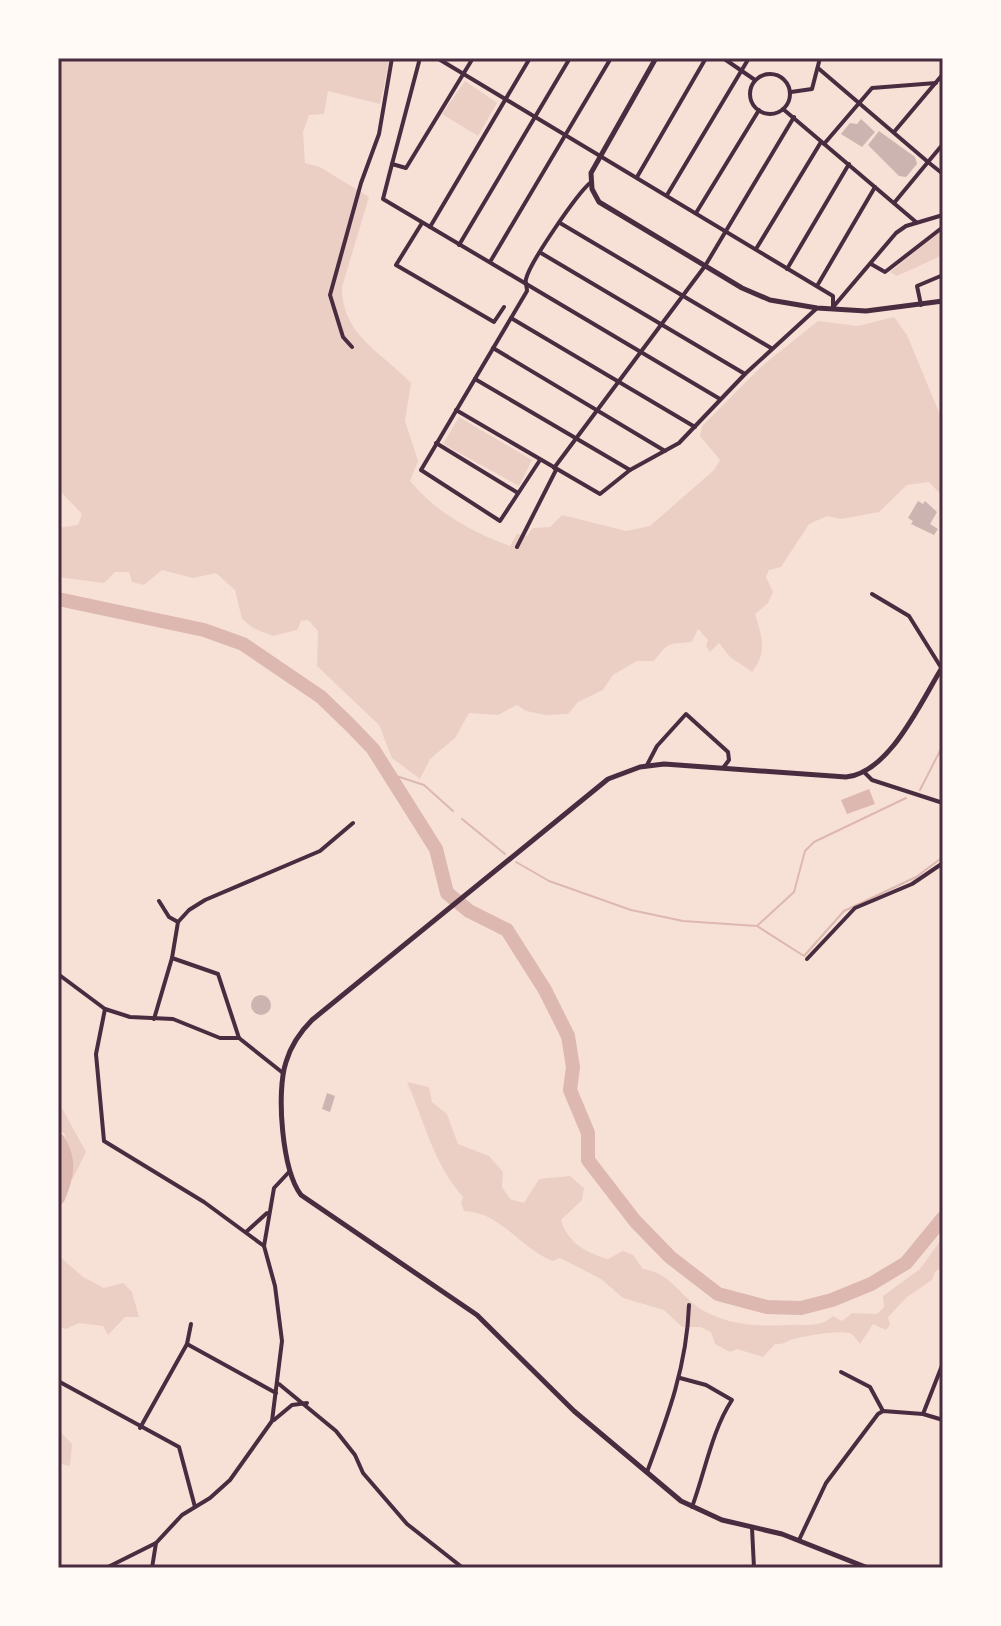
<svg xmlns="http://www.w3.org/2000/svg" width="1001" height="1626" viewBox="0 0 1001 1626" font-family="'Work Sans',sans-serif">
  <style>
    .green { fill: #ebcfc5 }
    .water { fill: #dcb8b0 }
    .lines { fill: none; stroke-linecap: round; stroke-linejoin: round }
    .stream { stroke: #dcb8b0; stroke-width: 2 }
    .river { stroke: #dcb8b0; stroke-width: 14 }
    .building { fill: #ccb4b1 }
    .minor { stroke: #4a2c40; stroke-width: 4 }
    .tertiary { stroke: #4a2c40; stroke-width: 5 }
    .neatline { fill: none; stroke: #4a2c40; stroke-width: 3 }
  </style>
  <rect width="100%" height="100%" fill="#f7e1d7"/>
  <g class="green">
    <path d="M58 58H390L380 104 328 91 324 114 309 115 303 132 305 163 320 167 369 197 342 287C342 336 382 352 411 383L405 421 418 461 410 481C437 513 472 532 510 546L517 534 527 536 533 528 550 527 562 515 626 531 650 526 714 470 720 460 700 436 702 426 762 366 818 321 858 326 894 317 907 335 943 422V497L929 482 907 485 879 512 841 519 827 516 809 524 781 567 769 570 766 577 773 592 768 603 755 614C762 637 768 652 752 672L730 657 719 643 710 652 706 646 708 640 698 629 692 642C668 645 670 640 654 661H637L613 675 603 690 578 702 568 714 546 715 526 711 517 705 498 715 469 713 455 738 430 759 420 779 392 758 379 725 317 666 318 631 308 620 301 621 297 630 273 636 253 628 242 619 235 590 216 573 193 578 162 570 144 585 132 582 129 572H115L104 583 58 577V528L78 525 82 514 58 489Z"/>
    <polygon points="465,81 497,103 478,136 442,114"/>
    <polygon points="943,229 943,255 897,276 890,272"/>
    <polygon points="459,417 532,460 519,486 443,444"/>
    <path d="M407 1082 429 1087 432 1102 447 1114 458 1144 489 1156 503 1172 502 1187 510 1199 524 1203 539 1179 570 1176 584 1188 582 1200 561 1220C568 1243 585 1252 608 1259L623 1251 633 1255 643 1269C673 1273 682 1301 708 1313 736 1327 763 1326 792 1325 808 1324 820 1328 833 1316L842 1321 852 1313 877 1314 884 1307 883 1296 920 1269 943 1237V1266L935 1272 932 1280 907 1297 888 1317 890 1325 886 1330 873 1324 860 1344 852 1334C842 1329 805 1336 794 1339 785 1341 785 1345 775 1344L763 1357 737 1349 730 1352 715 1344 711 1332 700 1327H682L664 1310 623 1298 601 1279 560 1258 553 1261C521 1250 502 1212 464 1211L461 1203 463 1197C433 1163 425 1123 407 1082Z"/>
    <polygon points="58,1101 86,1152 72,1180 65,1134 58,1130"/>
    <polygon points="58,1255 83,1277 104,1288 123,1283 132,1292 139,1317 125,1317 108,1335 103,1326 79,1323 66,1329 58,1326"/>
    <polygon points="58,1429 72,1444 70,1466 61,1464 58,1469"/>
  </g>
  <polygon class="water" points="869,789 875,804 847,814 841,800"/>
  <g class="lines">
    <g class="stream">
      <polyline points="387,773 424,785 453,811"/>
      <polyline points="920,790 943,745"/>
      <polyline points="462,819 505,854"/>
      <polyline points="516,862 549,881 631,910 683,921 757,926 804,956 844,911 916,877 943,857"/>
      <polyline points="758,925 794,892 805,851 814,842 906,798"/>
    </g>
    <g class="river">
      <polyline points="58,599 204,630 243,644 321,697 351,726 373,749 436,849 447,893 469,911 507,930 545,990 568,1036 573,1067 570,1090 588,1133 588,1160 635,1221 670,1257 718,1294 767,1307 801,1308 832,1300 871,1284 906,1263 943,1218"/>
      <path d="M58 1140C71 1160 67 1177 58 1198"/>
    </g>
  </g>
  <g class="building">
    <polygon points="861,119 875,132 862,147 841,134 850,123 857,124"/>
    <polygon points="879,131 915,157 917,164 906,177 899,176 868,145"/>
    <polygon points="918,501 923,504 925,501 937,512 930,524 938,529 934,535 911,524 913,521 908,518"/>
    <circle cx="261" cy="1005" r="10"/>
    <polygon points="327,1093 335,1096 330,1112 322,1109"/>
  </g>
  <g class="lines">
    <g class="minor">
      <polyline points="437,58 833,296 833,308"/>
      <polyline points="473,58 406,168 392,164 383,199 720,399"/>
      <polyline points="723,58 755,80"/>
      <polyline points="818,68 928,162 943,144"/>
      <circle cx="770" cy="94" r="20"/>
      <polyline points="791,92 812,89 820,58"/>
      <polyline points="783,109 916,222"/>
      <polyline points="894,132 943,74"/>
      <polyline points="824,144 872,88 936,83"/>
      <polyline points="392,164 420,58"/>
      <polyline points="637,177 706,58"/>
      <polyline points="667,195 749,58"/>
      <polyline points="894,203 928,162 943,174"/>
      <polyline points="696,213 759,110"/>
      <polyline points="422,223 396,265 494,322 504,307"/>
      <polyline points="560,223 771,348"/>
      <polyline points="430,227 530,58"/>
      <polyline points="459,245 570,58"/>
      <polyline points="756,249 821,142"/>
      <polyline points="541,253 745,374"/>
      <polyline points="490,262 611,58"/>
      <polyline points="871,264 885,272 943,227"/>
      <polyline points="787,269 849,164"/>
      <polyline points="817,286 875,187"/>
      <polyline points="921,305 917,286 943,275"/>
      <polyline points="834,306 896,233 906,226 943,215"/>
      <polyline points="511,318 695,427"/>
      <polyline points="352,347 343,337 330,295 361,183 379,134 392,58"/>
      <polyline points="493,348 665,451"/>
      <polyline points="475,379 630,470"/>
      <polyline points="456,410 600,494 630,470 679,443 745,374 816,309"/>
      <polyline points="436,443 518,493"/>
      <path d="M540 460 500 521 421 470 527 291C527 287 525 283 526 279 530 262 577 194 590 183"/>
      <polyline points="554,468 705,266 794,117"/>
      <polyline points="517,547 556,470"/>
      <polyline points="872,594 909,616 942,669"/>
      <polyline points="647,765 657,746 686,714 728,752 729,760 723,768"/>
      <polyline points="865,773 872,780 943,803"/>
      <polyline points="178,922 189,910 205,900 320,851 353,823"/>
      <polyline points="172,958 218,974 239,1038 283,1073"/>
      <polyline points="807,959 855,908 912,884 943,863"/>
      <polyline points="58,974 105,1009 130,1017 173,1019 220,1038 239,1038"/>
      <polyline points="105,1009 96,1054 104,1141 204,1202 264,1246 275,1286 282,1341 272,1421 230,1480 210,1498 182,1515 156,1543 106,1568"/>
      <polyline points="154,1019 172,958 178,922 169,917 159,901"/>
      <polyline points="246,1232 267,1213"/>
      <polyline points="264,1246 274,1188 289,1172"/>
      <polyline points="187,1344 276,1393"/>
      <polyline points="841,1372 870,1387 883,1411"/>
      <path d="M680 1378 706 1385 732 1400C712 1430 705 1472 692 1507"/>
      <polyline points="58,1381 179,1447 195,1507"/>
      <polyline points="279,1384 336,1431 355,1455 363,1473 407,1524 463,1568"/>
      <polyline points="923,1414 943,1363"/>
      <polyline points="274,1420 292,1405 307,1403"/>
      <polyline points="140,1428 187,1344 191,1324"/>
      <path d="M647 1472C668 1416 687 1365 689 1305"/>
      <polyline points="752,1528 754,1568"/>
      <polyline points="799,1540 826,1483 878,1414 883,1411 923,1414 943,1420"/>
      <polyline points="152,1568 156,1543"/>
    </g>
    <g class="tertiary">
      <polyline points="656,58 591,173 592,189 599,202 742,288 770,300 817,308 866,311 943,301"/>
      <path d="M868 1568 782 1534 722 1520 681 1501 574 1411 477 1315 301 1195C282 1170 276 1092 286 1062 291 1045 300 1032 312 1020L608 779 640 767 664 764 846 777C890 773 921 701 943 666"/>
    </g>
  </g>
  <rect width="1001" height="1626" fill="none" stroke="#fffaf5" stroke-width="120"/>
  <rect x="60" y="60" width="881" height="1506" class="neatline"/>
</svg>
